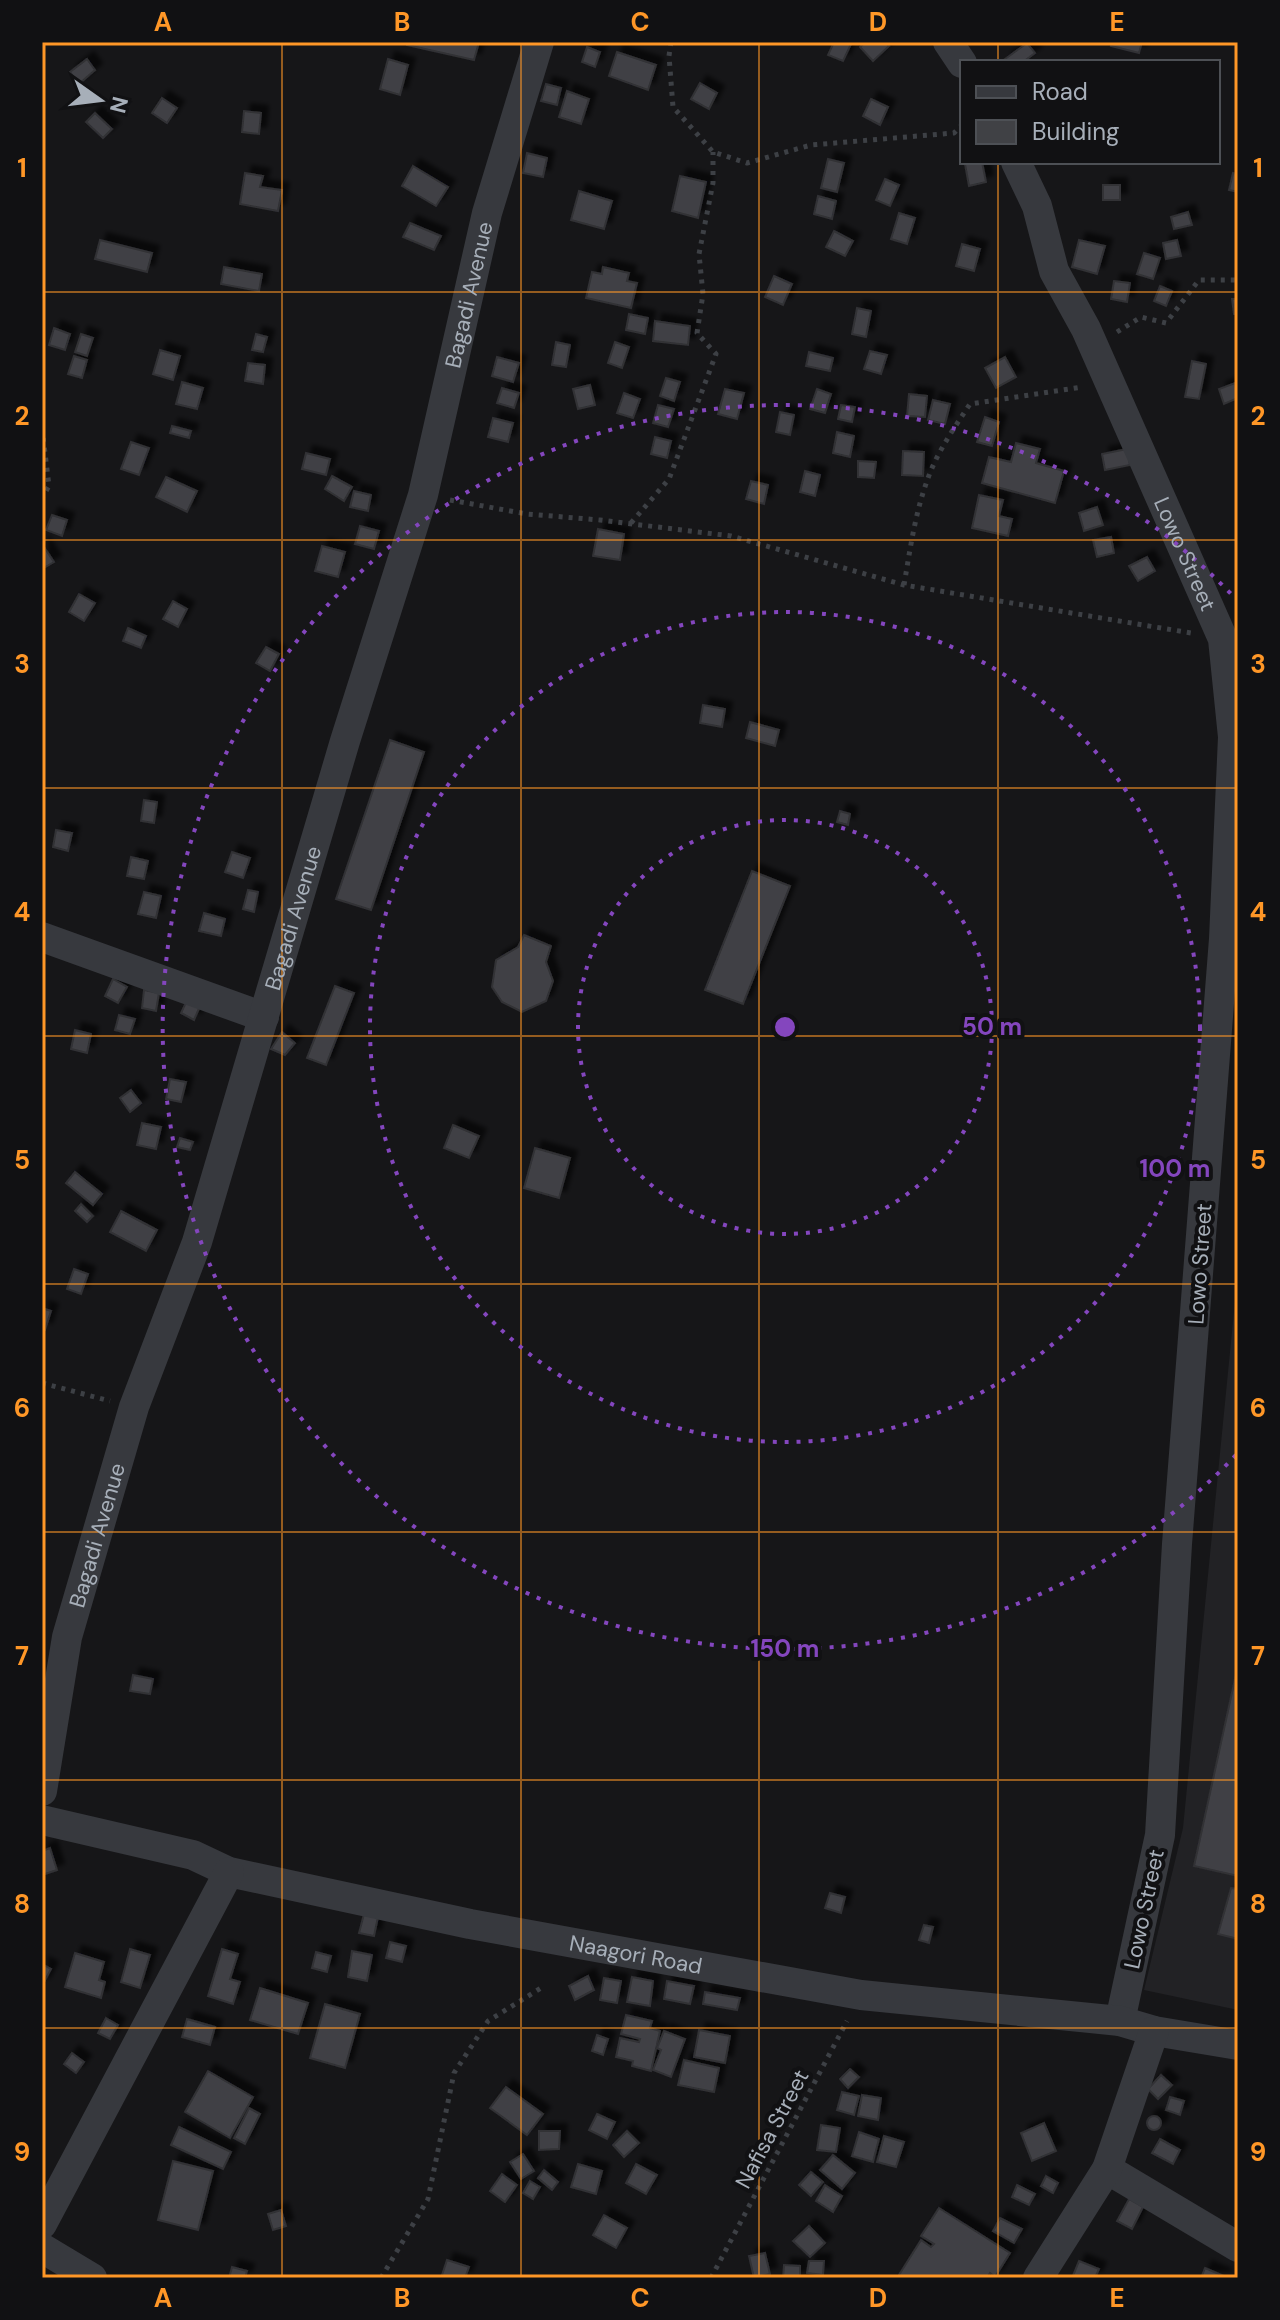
<svg xmlns="http://www.w3.org/2000/svg" width="1280" height="2320" viewBox="0 0 1280 2320" font-family="'DM Sans',sans-serif">
  <style>
    .built { fill: #222225 }
    .building { fill: #404145; stroke: #303034; stroke-width: 2; filter: url(#shadow) }
    .lines { fill: none; stroke-linecap: round; stroke-linejoin: round }
    .path { stroke: #3d4045; stroke-width: 5; stroke-dasharray: 4 6; stroke-linecap: butt }
    .minor { stroke: #37393e; stroke-width: 30 }
    .grid { fill: none; stroke: #ff9727; stroke-width: 2; stroke-opacity: 0.55 }
    .ring { fill: none; stroke: #8446be; stroke-width: 4; stroke-dasharray: 4 8 }
    .labels { text-anchor: middle; dominant-baseline: central; stroke-width: 8; stroke-linejoin: round; paint-order: stroke }
    .street-label { font-size: 22px; fill: #a7afb9; stroke: #111113 }
    .centre { fill: #8446be; stroke: #111113; stroke-width: 4 }
    .ring-label { font-size: 24px; text-anchor: middle; font-weight: bold; fill: #8446be; stroke: #111113; stroke-width: 8; stroke-linejoin: round; paint-order: stroke }
    .neatline { fill: none; stroke: #ff9727; stroke-width: 3 }
    .grid-label { font-size: 26px; text-anchor: middle; font-weight: bold; fill: #ff9727 }
  </style>
  <defs>
    <filter id="shadow"><feDropShadow dx="7" dy="-7" stdDeviation="2" flood-color="#0009"/></filter>
  </defs>
  <rect width="100%" height="100%" fill="#161618"/>
  <polygon class="built" points="1238,1271 1238,2010 1144,1990 1183,1828"/>
  <g class="building">
    <polygon points="408,42 479,42 474,60 407,45"/>
    <polygon points="834,42 852,42 843,61 828,55"/>
    <polygon points="865,42 885,42 889,46 873,61 860,47"/>
    <polygon points="1112,42 1142,42 1139,53 1111,46"/>
    <polygon points="1027,43 1035,53 1023,62 1008,62 1005,59"/>
    <polygon points="587,47 600,52 595,67 582,62"/>
    <polygon points="617,52 656,65 648,90 609,76"/>
    <polygon points="87,59 95,70 79,84 70,72"/>
    <polygon points="388,59 408,65 400,95 380,89"/>
    <polygon points="700,83 717,93 709,109 691,99"/>
    <polygon points="546,84 561,88 557,105 541,101"/>
    <polygon points="567,91 589,99 581,124 559,117"/>
    <polygon points="162,98 177,108 167,123 152,113"/>
    <polygon points="871,99 888,107 880,125 863,116"/>
    <polygon points="244,111 261,113 259,134 242,132"/>
    <polygon points="95,113 112,129 103,138 86,122"/>
    <polygon points="527,153 547,158 543,177 523,173"/>
    <polygon points="828,159 844,163 837,192 821,188"/>
    <polygon points="982,162 986,182 969,186 965,164"/>
    <polygon points="413,166 448,187 436,206 402,186"/>
    <polygon points="245,173 263,176 260,187 282,190 278,211 240,204"/>
    <polygon points="1233,173 1238,174 1238,192 1229,190"/>
    <polygon points="680,176 706,182 698,218 672,211"/>
    <polygon points="885,179 899,185 890,206 876,200"/>
    <rect x="1103" y="185" width="17" height="15"/>
    <polygon points="579,191 612,201 604,229 571,220"/>
    <polygon points="818,196 836,201 832,219 814,214"/>
    <polygon points="1188,212 1192,225 1174,229 1171,217"/>
    <polygon points="899,213 915,218 907,244 891,239"/>
    <polygon points="410,223 441,236 434,250 403,237"/>
    <polygon points="834,231 853,241 845,256 826,247"/>
    <polygon points="100,240 152,253 147,272 95,259"/>
    <polygon points="1079,240 1105,246 1097,274 1072,267"/>
    <polygon points="1177,240 1181,256 1166,259 1163,243"/>
    <polygon points="962,244 980,249 974,271 956,266"/>
    <polygon points="1144,253 1160,258 1153,279 1137,274"/>
    <polygon points="224,267 262,274 259,291 221,284"/>
    <polygon points="603,267 629,273 627,281 637,283 631,308 586,298 592,272 602,274"/>
    <polygon points="774,276 792,284 783,305 765,297"/>
    <polygon points="1114,281 1130,283 1127,302 1111,299"/>
    <polygon points="1160,286 1172,291 1166,306 1154,301"/>
    <polygon points="1232,299 1238,299 1238,314 1234,314"/>
    <polygon points="857,308 871,311 866,337 852,334"/>
    <polygon points="629,314 648,318 645,334 626,330"/>
    <polygon points="655,321 690,326 688,345 653,341"/>
    <polygon points="54,328 70,334 65,350 49,345"/>
    <polygon points="81,334 93,338 87,356 75,352"/>
    <polygon points="256,334 267,337 263,352 252,350"/>
    <polygon points="556,342 570,345 566,367 552,365"/>
    <polygon points="615,342 629,347 622,368 608,363"/>
    <polygon points="160,350 180,356 173,380 153,374"/>
    <polygon points="870,351 887,355 881,374 864,369"/>
    <polygon points="809,352 833,358 830,371 806,366"/>
    <polygon points="74,356 87,360 82,378 68,374"/>
    <polygon points="497,357 519,363 513,382 492,376"/>
    <polygon points="1005,357 1016,377 996,388 985,368"/>
    <polygon points="1192,361 1206,364 1199,399 1185,397"/>
    <polygon points="248,363 265,365 263,384 245,381"/>
    <polygon points="666,378 680,382 674,401 660,396"/>
    <polygon points="182,382 203,388 197,409 176,404"/>
    <polygon points="1235,383 1238,398 1224,404 1219,389"/>
    <polygon points="590,385 595,405 578,409 573,389"/>
    <polygon points="502,388 519,393 514,408 497,403"/>
    <polygon points="725,389 744,393 737,419 718,414"/>
    <polygon points="817,389 831,394 825,413 810,409"/>
    <polygon points="624,393 640,399 633,418 617,413"/>
    <polygon points="909,394 927,396 925,417 907,416"/>
    <polygon points="933,400 950,404 945,424 928,420"/>
    <polygon points="658,405 674,409 668,427 653,423"/>
    <polygon points="841,405 855,407 852,422 838,419"/>
    <polygon points="780,412 794,415 790,435 776,432"/>
    <polygon points="985,417 999,422 992,446 977,442"/>
    <polygon points="493,418 513,423 508,442 488,437"/>
    <polygon points="172,426 191,431 189,438 170,433"/>
    <polygon points="837,432 854,436 850,457 833,453"/>
    <polygon points="655,437 671,441 667,458 651,454"/>
    <polygon points="131,442 149,448 139,475 121,469"/>
    <polygon points="1016,443 1040,449 1036,463 1064,471 1055,503 982,483 989,457 1011,462"/>
    <polygon points="1127,449 1130,465 1105,470 1102,454"/>
    <polygon points="903,451 924,452 923,476 902,475"/>
    <polygon points="306,453 330,459 326,475 302,469"/>
    <polygon points="858,461 876,462 874,478 858,477"/>
    <polygon points="805,471 820,475 815,496 800,492"/>
    <polygon points="332,476 352,487 344,501 325,489"/>
    <polygon points="166,477 197,491 187,512 156,497"/>
    <polygon points="751,481 768,485 764,504 746,499"/>
    <polygon points="354,491 371,495 368,511 350,507"/>
    <polygon points="979,495 1003,500 999,516 1012,519 1008,536 972,528"/>
    <polygon points="1097,507 1103,525 1084,531 1079,513"/>
    <polygon points="52,515 67,520 62,536 46,530"/>
    <polygon points="360,526 379,531 374,549 355,544"/>
    <polygon points="598,529 624,534 620,560 593,556"/>
    <polygon points="1111,537 1114,553 1097,557 1093,540"/>
    <polygon points="42,544 54,562 42,569"/>
    <polygon points="322,546 345,552 338,577 315,571"/>
    <polygon points="1147,557 1155,571 1138,581 1129,566"/>
    <polygon points="79,594 95,603 84,621 69,612"/>
    <polygon points="173,601 187,609 178,627 163,619"/>
    <polygon points="128,628 146,636 141,648 123,641"/>
    <polygon points="266,647 279,654 270,671 256,663"/>
    <polygon points="703,705 725,709 722,727 700,723"/>
    <polygon points="750,722 779,730 775,746 746,738"/>
    <polygon points="390,740 424,752 371,910 336,899"/>
    <polygon points="144,800 157,802 154,823 141,821"/>
    <polygon points="840,811 850,814 848,825 837,822"/>
    <polygon points="56,830 72,833 68,851 53,847"/>
    <polygon points="232,852 250,858 243,878 225,872"/>
    <polygon points="131,857 148,861 144,879 127,876"/>
    <polygon points="752,871 790,886 743,1004 705,990"/>
    <polygon points="248,890 258,892 254,912 243,909"/>
    <polygon points="144,892 161,896 156,918 138,914"/>
    <polygon points="204,913 225,919 221,936 199,931"/>
    <polygon points="524,935 551,946 546,962 553,981 546,1001 522,1012 502,1002 492,987 496,960 518,947"/>
    <polygon points="113,979 127,987 118,1003 105,996"/>
    <polygon points="335,986 354,993 326,1065 307,1058"/>
    <polygon points="144,990 159,993 156,1011 142,1008"/>
    <polygon points="188,998 201,1004 194,1020 181,1013"/>
    <polygon points="119,1015 135,1019 130,1034 115,1030"/>
    <polygon points="75,1030 91,1034 87,1053 71,1049"/>
    <polygon points="282,1032 295,1043 285,1055 271,1049"/>
    <polygon points="170,1079 186,1082 181,1102 166,1099"/>
    <polygon points="131,1090 141,1103 130,1112 120,1098"/>
    <polygon points="142,1123 161,1127 156,1149 137,1145"/>
    <polygon points="453,1125 479,1136 469,1158 444,1148"/>
    <polygon points="180,1138 193,1142 190,1150 177,1147"/>
    <polygon points="535,1148 570,1158 559,1198 524,1188"/>
    <polygon points="75,1172 102,1194 93,1205 66,1183"/>
    <polygon points="81,1204 93,1216 87,1222 75,1211"/>
    <polygon points="121,1211 157,1230 146,1251 110,1232"/>
    <polygon points="74,1269 88,1274 81,1294 67,1289"/>
    <polygon points="42,1308 51,1311 45,1330 42,1329"/>
    <polygon points="1238,1665 1238,1876 1194,1866"/>
    <polygon points="133,1675 153,1679 150,1694 130,1691"/>
    <polygon points="50,1848 57,1870 42,1875 42,1851"/>
    <polygon points="1231,1888 1238,1889 1238,1939 1218,1934"/>
    <polygon points="830,1893 845,1897 841,1913 825,1908"/>
    <polygon points="364,1914 378,1917 374,1936 359,1933"/>
    <polygon points="924,1925 933,1927 929,1943 919,1940"/>
    <polygon points="390,1942 406,1946 402,1962 386,1958"/>
    <polygon points="130,1949 150,1955 140,1988 121,1982"/>
    <polygon points="222,1949 238,1954 230,1979 240,1982 233,2004 208,1996"/>
    <polygon points="352,1951 372,1955 367,1981 348,1977"/>
    <polygon points="316,1952 331,1956 327,1972 312,1968"/>
    <polygon points="75,1953 104,1962 99,1980 105,1982 101,1998 65,1987"/>
    <polygon points="42,1964 51,1969 42,1986"/>
    <polygon points="588,1976 594,1990 575,2000 569,1986"/>
    <polygon points="632,1977 653,1981 650,2006 627,2002"/>
    <polygon points="604,1978 621,1981 617,2003 600,2000"/>
    <polygon points="667,1981 694,1986 690,2004 664,1999"/>
    <polygon points="260,1988 308,2003 298,2034 250,2020"/>
    <polygon points="705,1992 740,1998 737,2010 703,2004"/>
    <polygon points="325,2004 360,2014 345,2068 310,2058"/>
    <polygon points="626,2015 652,2021 650,2028 660,2031 651,2071 632,2066 633,2061 616,2057 620,2038 639,2042 640,2039 621,2034"/>
    <polygon points="106,2018 118,2025 110,2039 98,2033"/>
    <polygon points="187,2019 215,2027 210,2045 182,2037"/>
    <polygon points="699,2030 730,2036 725,2063 694,2057"/>
    <polygon points="664,2031 685,2039 671,2077 653,2070 661,2050 657,2048"/>
    <polygon points="597,2035 608,2039 603,2055 592,2051"/>
    <polygon points="72,2053 84,2062 76,2073 64,2064"/>
    <polygon points="684,2060 719,2068 714,2092 678,2085"/>
    <polygon points="850,2069 859,2077 848,2088 840,2079"/>
    <polygon points="208,2071 253,2097 230,2138 185,2112"/>
    <polygon points="1161,2075 1172,2085 1158,2099 1148,2089"/>
    <polygon points="506,2087 543,2114 527,2135 490,2108"/>
    <polygon points="842,2092 859,2096 854,2115 837,2110"/>
    <polygon points="862,2095 881,2098 878,2120 858,2116"/>
    <polygon points="1170,2097 1184,2101 1180,2115 1166,2110"/>
    <polygon points="249,2108 260,2114 245,2144 234,2138"/>
    <polygon points="597,2114 615,2122 607,2139 589,2130"/>
    <circle cx="1154" cy="2123" r="7"/>
    <polygon points="1044,2123 1056,2151 1032,2161 1021,2133"/>
    <polygon points="821,2125 840,2128 836,2152 817,2150"/>
    <polygon points="179,2127 231,2152 223,2169 171,2145"/>
    <polygon points="539,2131 560,2131 559,2149 539,2150"/>
    <polygon points="627,2131 639,2143 624,2157 613,2145"/>
    <polygon points="859,2132 879,2139 873,2162 852,2156"/>
    <polygon points="884,2136 904,2142 896,2167 877,2162"/>
    <polygon points="1160,2139 1180,2150 1173,2164 1152,2153"/>
    <polygon points="523,2154 534,2171 521,2179 510,2162"/>
    <polygon points="833,2155 855,2173 842,2189 820,2170"/>
    <polygon points="173,2161 213,2171 198,2230 158,2220"/>
    <polygon points="578,2164 602,2171 596,2194 571,2187"/>
    <polygon points="636,2164 657,2175 646,2194 626,2183"/>
    <polygon points="544,2170 558,2182 552,2190 538,2178"/>
    <polygon points="811,2172 823,2182 811,2196 799,2185"/>
    <polygon points="502,2174 517,2185 505,2202 490,2191"/>
    <polygon points="1046,2176 1058,2183 1053,2193 1041,2186"/>
    <polygon points="530,2181 540,2187 533,2199 523,2193"/>
    <polygon points="825,2185 842,2196 833,2212 816,2201"/>
    <polygon points="1017,2185 1035,2194 1029,2205 1012,2197"/>
    <polygon points="1129,2199 1143,2207 1132,2229 1117,2221"/>
    <polygon points="939,2208 1010,2253 995,2277 990,2273 987,2278 897,2278 921,2240 931,2247 934,2244 921,2236"/>
    <polygon points="281,2210 286,2226 273,2230 268,2214"/>
    <polygon points="604,2215 627,2228 616,2248 593,2235"/>
    <polygon points="1000,2218 1022,2229 1014,2243 993,2231"/>
    <polygon points="809,2226 825,2243 810,2257 793,2241"/>
    <polygon points="765,2253 770,2274 754,2278 749,2256"/>
    <polygon points="447,2260 469,2267 465,2278 441,2278"/>
    <polygon points="809,2261 824,2261 823,2275 807,2273"/>
    <polygon points="1079,2261 1099,2269 1095,2278 1072,2278"/>
    <polygon points="784,2265 800,2266 800,2278 783,2278"/>
    <polygon points="232,2267 247,2271 245,2278 229,2278"/>
    <polygon points="1205,2268 1224,2276 1223,2278 1201,2278"/>
  </g>
  <g class="lines">
    <g class="path">
      <polyline points="671,42 669,56 673,107 713,152 747,163 811,145 954,133 962,125"/>
      <polyline points="1117,332 1141,317 1166,323 1199,280 1238,280"/>
      <polyline points="42,428 49,486 42,498"/>
      <polyline points="450,500 527,514 600,520 731,536 904,585 1191,633"/>
      <polyline points="631,523 669,479 716,354 697,333 703,294 699,254 713,183 713,152"/>
      <path d="M904 585C910 550 915 514 927 481 936 454 954 428 970 404L1082 387"/>
      <polyline points="42,1383 110,1401"/>
      <polyline points="381,2278 428,2199 454,2073 488,2021 541,1988"/>
      <polyline points="711,2278 847,2021"/>
    </g>
    <g class="minor">
      <polyline points="948,42 962,63"/>
      <path id="s1" d="M1016 162 1037 206 1054 271 1086 329 1223 639 1233 737 1224 939 1177 1544 1160 1835 1120 2021"/>
      <polyline points="42,937 264,1017"/>
      <path id="s2" d="M42 1791 67 1637 134 1407 197 1242 345 741 423 495 487 213 539 42"/>
      <path id="s3" d="M42 1820 193 1855 229 1872 470 1924 861 1995 1120 2021 1154 2031 1238 2045"/>
      <polyline points="1107,2169 1238,2247"/>
      <polyline points="42,2224 229,1872"/>
      <polyline points="42,2248 92,2278"/>
      <polyline points="1038,2278 1107,2169 1154,2031"/>
    </g>
  </g>
  <path class="grid" d="M282 42V2278M521 42V2278M759 42V2278M998 42V62M998 162V2278M42 292H1238M42 540H1238M42 788H1238M42 1036H1238M42 1284H1238M42 1532H1238M42 1780H1238M42 2028H1238"/>
  <g class="ring">
    <circle cx="785" cy="1027" r="207"/>
    <circle cx="785" cy="1027" r="415"/>
    <path d="M1236 1455A622 622 0 1 1 1236 599"/>
  </g>
  <g class="labels">
    <g class="street-label">
      <text stroke="none"><textPath href="#s2" startOffset="1558">Bagadi Avenue</textPath></text>
      <text stroke="none"><textPath href="#s1" startOffset="428">Lowo Street</textPath></text>
      <text stroke="none"><textPath href="#s2" startOffset="910">Bagadi Avenue</textPath></text>
      <text transform="translate(1200 1264) rotate(-86)">Lowo Street</text>
      <text stroke="none"><textPath href="#s2" startOffset="262">Bagadi Avenue</textPath></text>
      <text transform="translate(1144 1909) rotate(-78)">Lowo Street</text>
      <text stroke="none"><textPath href="#s3" startOffset="610">Naagori Road</textPath></text>
      <text transform="translate(772 2129) rotate(-62)">Nafisa Street</text>
    </g>
  </g>
  <circle cx="785" cy="1027" r="12" class="centre"/>
  <g class="ring-label">
    <text x="992" y="1035">50 m</text>
    <text x="1175" y="1177">100 m</text>
    <text x="785" y="1657">150 m</text>
  </g>
  <rect width="1280" height="2320" fill="none" stroke="#111113" stroke-width="88"/>
  <rect x="960" y="60" width="260" height="104" fill="#111113" stroke="#4d5055" stroke-width="2"/>
  <rect x="976" y="86" width="40" height="12" fill="#37393e" stroke="#4d5055" stroke-width="2"/>
  <text x="1032" y="100" font-size="24" fill="#a7afb9">Road</text>
  <rect x="976" y="120" width="40" height="24" fill="#404145" stroke="#4d5055" stroke-width="2"/>
  <text x="1032" y="140" font-size="24" fill="#a7afb9">Building</text>
  <g transform="translate(100 100) rotate(104)" stroke="#111113" stroke-width="6" paint-order="stroke">
  <path d="M0-6L14 30L0 20L-14 30Z" fill="#a7afb9"/>
  <text y="-12" font-size="22" font-weight="bold" text-anchor="middle" fill="#a7afb9">N</text>
  </g>
  <rect x="44" y="44" width="1192" height="2232" class="neatline"/>
  <g class="grid-label">
    <text x="163" y="31">A</text>
    <text x="402" y="31">B</text>
    <text x="640" y="31">C</text>
    <text x="878" y="31">D</text>
    <text x="1117" y="31">E</text>
    <text x="22" y="177">1</text>
    <text x="1258" y="177">1</text>
    <text x="22" y="425">2</text>
    <text x="1258" y="425">2</text>
    <text x="22" y="673">3</text>
    <text x="1258" y="673">3</text>
    <text x="22" y="921">4</text>
    <text x="1258" y="921">4</text>
    <text x="22" y="1169">5</text>
    <text x="1258" y="1169">5</text>
    <text x="22" y="1417">6</text>
    <text x="1258" y="1417">6</text>
    <text x="22" y="1665">7</text>
    <text x="1258" y="1665">7</text>
    <text x="22" y="1913">8</text>
    <text x="1258" y="1913">8</text>
    <text x="22" y="2161">9</text>
    <text x="1258" y="2161">9</text>
    <text x="163" y="2307">A</text>
    <text x="402" y="2307">B</text>
    <text x="640" y="2307">C</text>
    <text x="878" y="2307">D</text>
    <text x="1117" y="2307">E</text>
  </g>
</svg>
